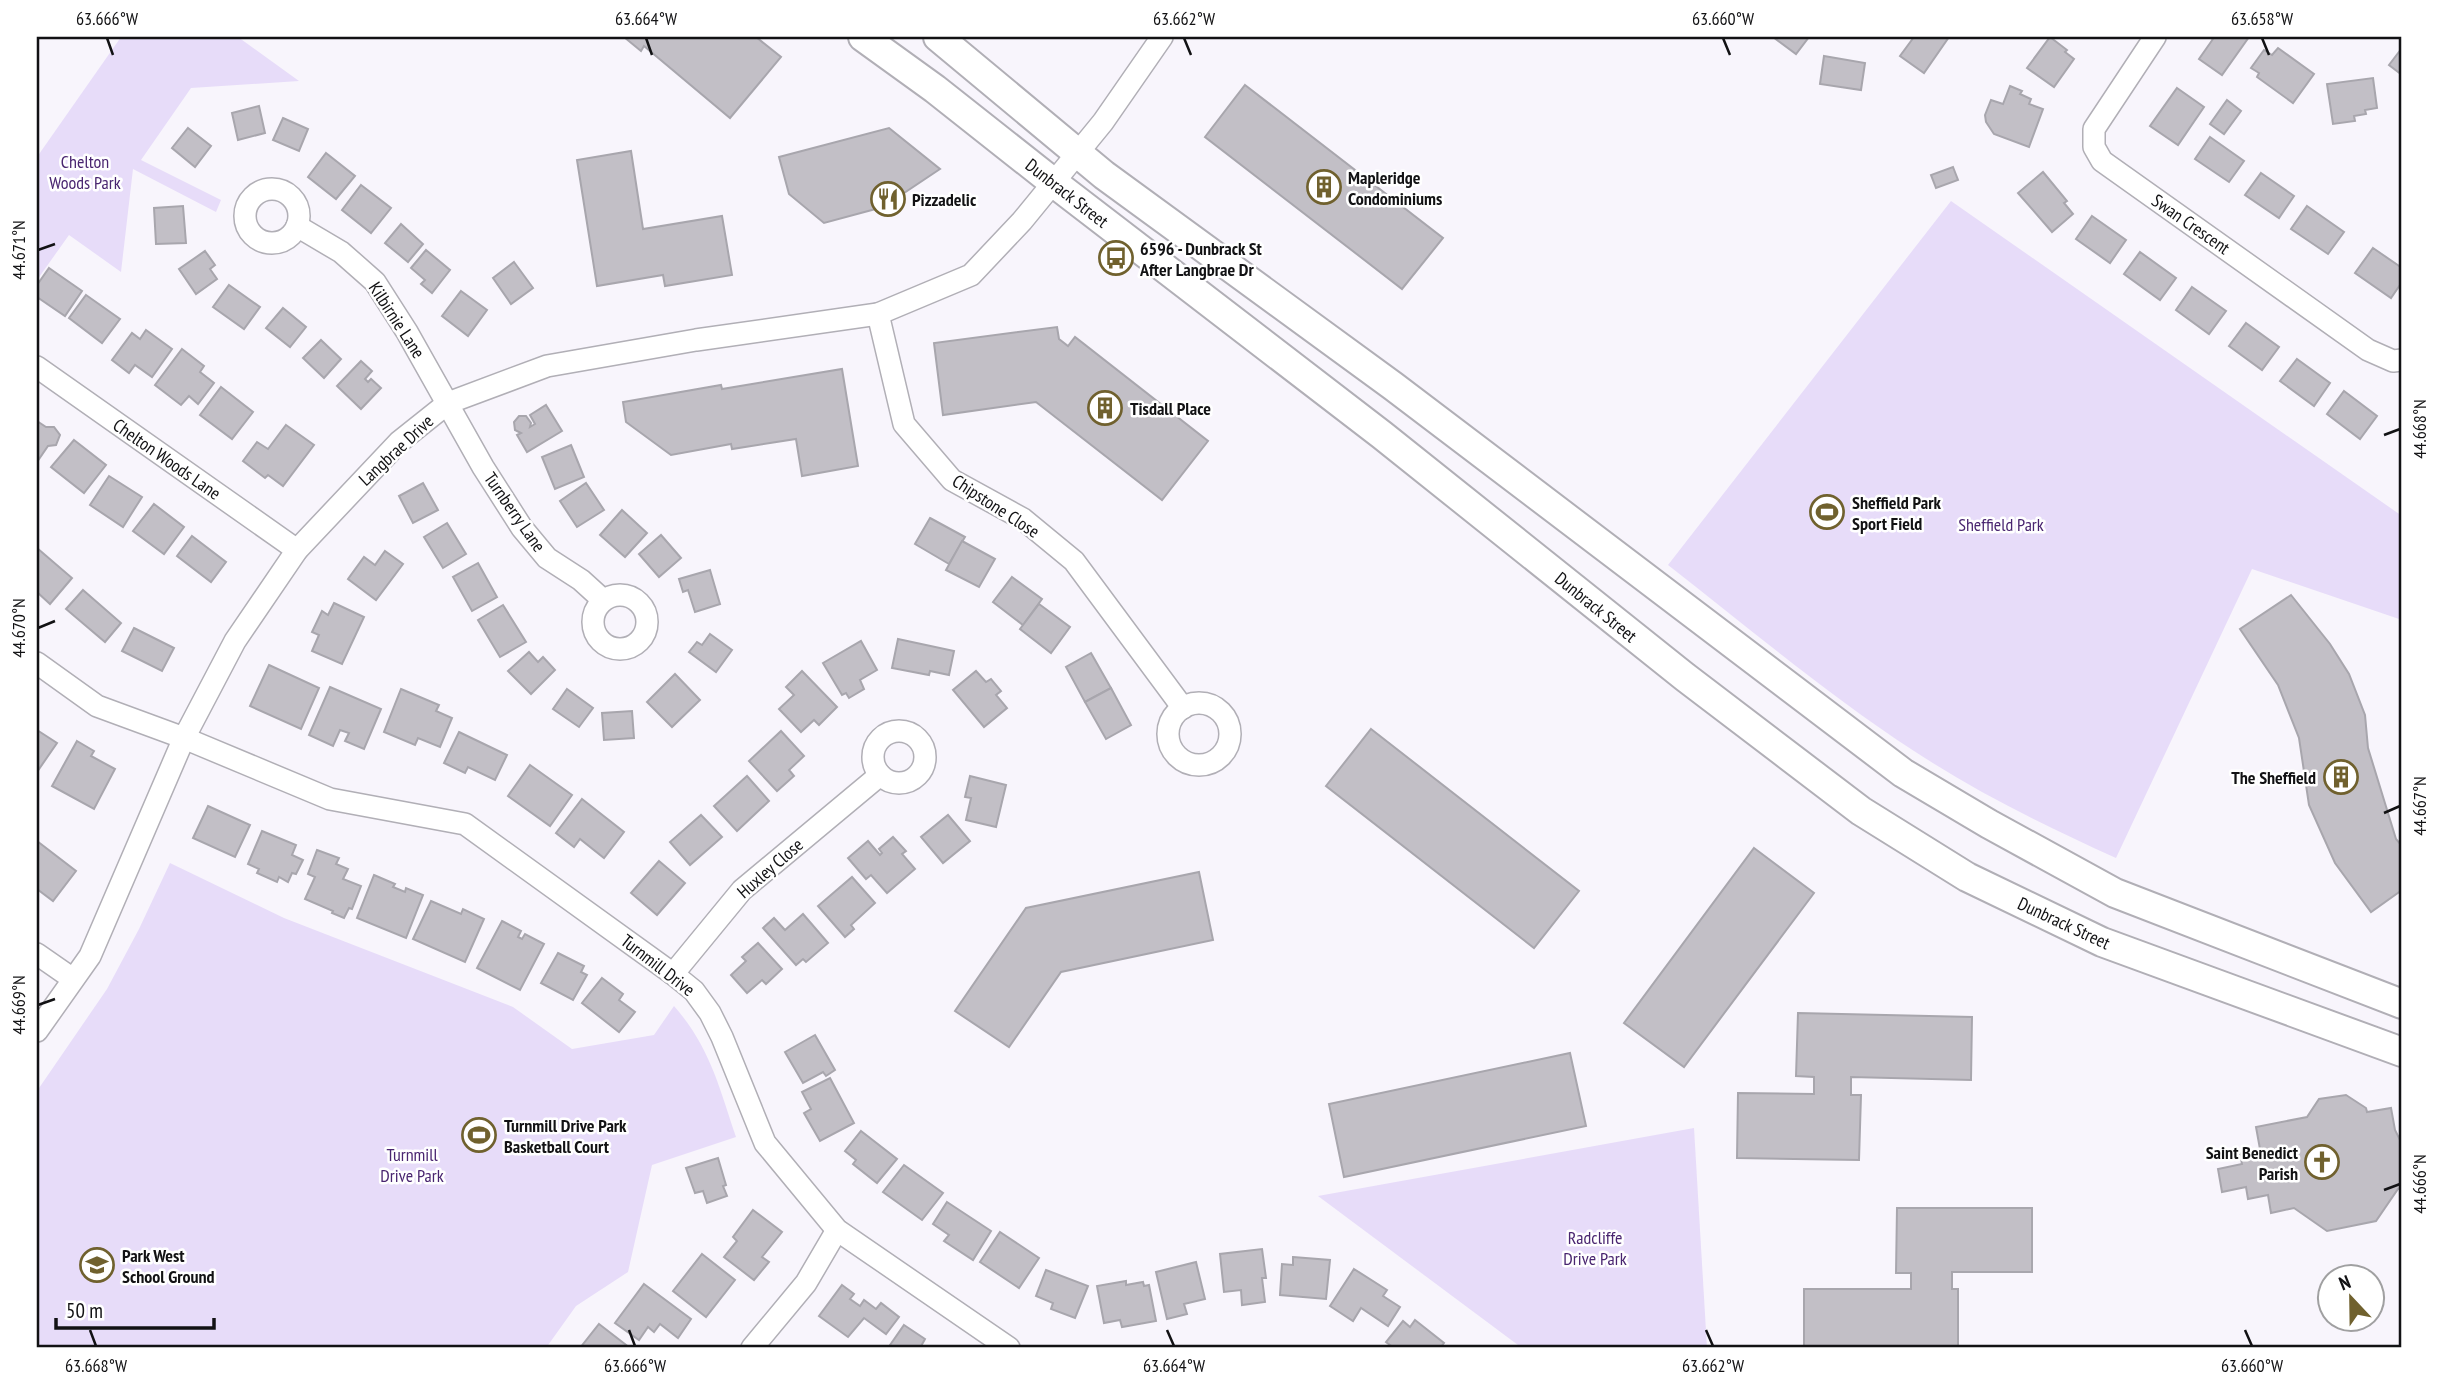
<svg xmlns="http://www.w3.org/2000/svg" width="2439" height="1385" viewBox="0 0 2439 1385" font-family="'PT Sans Narrow',sans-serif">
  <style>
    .green { fill: #e7dcf9 }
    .building { fill: #c2bfc6; stroke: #a8a6ad; stroke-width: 2 }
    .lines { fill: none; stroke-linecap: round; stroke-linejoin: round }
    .minor-casing { stroke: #b1afb6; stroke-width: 24 }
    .major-casing { stroke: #b1afb6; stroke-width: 32 }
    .minor { stroke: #fff; stroke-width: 21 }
    .major { stroke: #fff; stroke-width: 28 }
    .ticks { fill: none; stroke: #121214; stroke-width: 2.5 }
    .labels { text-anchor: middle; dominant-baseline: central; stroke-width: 5; stroke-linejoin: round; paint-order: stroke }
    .park-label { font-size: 18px; fill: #492570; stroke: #fff }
    .poi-label { font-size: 18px; font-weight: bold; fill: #121214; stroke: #fff; text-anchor: start }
    .street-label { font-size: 18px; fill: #121214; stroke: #fff }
    .neatline { fill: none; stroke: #121214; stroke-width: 2.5 }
    .ticks-label { font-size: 18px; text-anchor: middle; fill: #121214 }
  </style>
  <rect width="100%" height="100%" fill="#f8f5fc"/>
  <g class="green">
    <polygon points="121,37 238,37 299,81 191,88 141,160 221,200 216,212 133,169 121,272 69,235 37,280 37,157"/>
    <path d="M1951 201 2402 516V620L2252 569 2116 858C2047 827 1978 793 1914 751 1828 695 1749 628 1668 565Z"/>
    <path d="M170 863 284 918 513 1007 572 1049 654 1035 674 1006C710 1047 719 1087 736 1137L652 1165 628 1272 576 1306 546 1348H37V1091L107 989 139 929Z"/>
    <polygon points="1694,1128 1707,1348 1522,1348 1318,1196"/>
  </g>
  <g class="building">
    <polygon points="624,37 756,37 781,57 730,118 644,46 641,51"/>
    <polygon points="1773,37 1809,37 1796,54"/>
    <polygon points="1914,37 1949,37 1924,73 1900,56"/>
    <polygon points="2050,37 2067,50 2065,52 2074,59 2054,87 2027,68"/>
    <polygon points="2209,37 2249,37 2222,75 2199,59 2213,39"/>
    <polygon points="2278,48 2314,74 2293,103 2257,77 2259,73 2251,68 2264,50 2272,55"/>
    <polygon points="2402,48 2402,75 2389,65"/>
    <polygon points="1824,56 1865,63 1861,90 1820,84"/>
    <polygon points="2373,78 2377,108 2365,110 2366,114 2354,116 2355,121 2333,124 2327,84"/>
    <polygon points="1245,85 1443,238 1402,289 1205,137"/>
    <polygon points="2010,86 2022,91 2020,94 2031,99 2029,104 2043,109 2029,147 1994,134 1986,122 1985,115 1991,100 2003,104"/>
    <polygon points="2177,88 2204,107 2178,145 2150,126"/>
    <polygon points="2227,100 2241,111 2224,134 2210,124"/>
    <polygon points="259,106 265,133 238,140 232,113"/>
    <polygon points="283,118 308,129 299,151 273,140"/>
    <polygon points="188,128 211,146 195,167 172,148"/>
    <polygon points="889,128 940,169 883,207 824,223 789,194 779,157"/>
    <polygon points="2210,137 2244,161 2229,182 2195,159"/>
    <polygon points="631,151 643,229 722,216 732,275 665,286 663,275 597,286 577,160"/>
    <polygon points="326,153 355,176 336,199 308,177"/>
    <polygon points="1953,167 1958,180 1936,188 1931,175"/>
    <polygon points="2043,172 2067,201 2064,203 2073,214 2052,232 2018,193"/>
    <polygon points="2261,173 2294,196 2279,218 2245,195"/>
    <polygon points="361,185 391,208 371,233 342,210"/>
    <polygon points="183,206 186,243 156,244 154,208"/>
    <polygon points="2307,206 2344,232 2328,254 2291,229"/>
    <polygon points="2092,216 2126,240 2110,263 2076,239"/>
    <polygon points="401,224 423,244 408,262 385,243"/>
    <polygon points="2373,248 2402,268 2402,282 2391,298 2355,273"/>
    <polygon points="426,250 450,270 432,293 421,284 425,280 411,268"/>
    <polygon points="205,251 215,265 210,269 217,279 196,294 179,269"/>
    <polygon points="2140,252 2176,278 2160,300 2124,274"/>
    <polygon points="514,262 533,288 511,304 493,278"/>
    <polygon points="49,268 82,291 65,316 37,297 37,285"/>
    <polygon points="229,285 260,307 244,329 213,307"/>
    <polygon points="2192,287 2226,311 2209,334 2176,310"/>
    <polygon points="461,291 487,310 468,336 442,316"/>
    <polygon points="86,295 120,319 102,343 69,318"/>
    <polygon points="283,308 306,327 290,347 266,328"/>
    <polygon points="2246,323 2279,347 2262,370 2229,346"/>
    <polygon points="1057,327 1059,339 1068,346 1075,337 1208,441 1162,500 1036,402 943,415 934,343"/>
    <polygon points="146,330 172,349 152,377 135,365 129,373 112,360 132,333 140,339"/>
    <polygon points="321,340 341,359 324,378 303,358"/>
    <polygon points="182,349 204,366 200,372 214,383 198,404 189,396 181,405 155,385"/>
    <polygon points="2297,359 2330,383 2314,406 2280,381"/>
    <polygon points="361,361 372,371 365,379 368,382 371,379 381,388 361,409 337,386"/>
    <polygon points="842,369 858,466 802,476 796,439 732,449 731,444 671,455 626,422 623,402 721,385 722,389"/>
    <polygon points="221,387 253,412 232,439 200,415"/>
    <polygon points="2344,391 2377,416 2360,439 2327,414"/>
    <polygon points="546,405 562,431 527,452 517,435 521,433 515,430 514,422 519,416 526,416 531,423 530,427 535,424 530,415"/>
    <polygon points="37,421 46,427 54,427 60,435 56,445 48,446 37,462"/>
    <polygon points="286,425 314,445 283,486 268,475 265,478 243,461 257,442 268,449"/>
    <polygon points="74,440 106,465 84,493 51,467"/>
    <polygon points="571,445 584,477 555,489 542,457"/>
    <polygon points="109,476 142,497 123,527 90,505"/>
    <polygon points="423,483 438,510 413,523 399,496"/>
    <polygon points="586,483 604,510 577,527 560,501"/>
    <polygon points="154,504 184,527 164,554 133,531"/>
    <polygon points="622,510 647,533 625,557 600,535"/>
    <polygon points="930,518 965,537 949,564 915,544"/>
    <polygon points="447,523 466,554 443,568 424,537"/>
    <polygon points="661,535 681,558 659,577 639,554"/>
    <polygon points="192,536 226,562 211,582 177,556"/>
    <polygon points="962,541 995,559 979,587 946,570"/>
    <polygon points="37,548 72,578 50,604 37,592"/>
    <polygon points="385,551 403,564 376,600 348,579 364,557 375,565"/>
    <polygon points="478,563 497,597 472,611 453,577"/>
    <polygon points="710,570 720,604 695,612 688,590 683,592 679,579"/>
    <polygon points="1012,577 1042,599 1023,625 993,602"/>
    <polygon points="83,590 121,623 105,642 66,609"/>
    <polygon points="2291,595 2330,644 2349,674 2365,715 2368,748 2396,839 2402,846 2402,890 2371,912 2335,863 2309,805 2299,738 2278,685 2240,629"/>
    <polygon points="334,603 364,617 342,664 312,651 319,635 312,632 322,611 328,615"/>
    <polygon points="1039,604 1070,627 1051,653 1020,629"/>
    <polygon points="503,605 526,642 500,657 478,620"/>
    <polygon points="134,628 174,648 162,671 122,651"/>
    <polygon points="710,634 732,650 716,672 689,652 697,642 702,645"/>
    <polygon points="898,639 954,651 949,675 930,671 929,675 892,668"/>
    <polygon points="861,641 877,670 860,680 864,689 849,698 846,693 842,695 823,663"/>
    <polygon points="529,652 538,662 543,657 555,670 531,694 508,671"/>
    <polygon points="1091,653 1111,688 1085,702 1066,667"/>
    <polygon points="269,665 319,688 301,729 250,706"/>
    <polygon points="802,671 837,707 819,725 814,720 801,732 779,709 794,695 786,687"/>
    <polygon points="976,671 986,682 991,679 1001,691 996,695 1007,708 984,727 953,690"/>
    <polygon points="675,674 700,700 672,727 647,702"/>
    <polygon points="330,687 381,709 364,749 345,741 349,733 340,730 333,746 309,735"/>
    <polygon points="1111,688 1131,725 1106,739 1085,702"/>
    <polygon points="401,689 439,705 436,711 452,718 440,747 418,738 415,745 384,732"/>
    <polygon points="567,689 593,708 579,727 553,709"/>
    <polygon points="632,711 634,738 604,740 602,713"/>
    <polygon points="1371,729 1579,891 1534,948 1326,786"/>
    <polygon points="37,730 57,743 37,772"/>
    <polygon points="781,731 804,756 789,770 794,776 777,791 749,761"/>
    <polygon points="459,732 507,755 495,780 468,767 465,773 444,763"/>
    <polygon points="77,741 94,751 91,756 115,769 94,809 52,786"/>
    <polygon points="530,765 572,795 550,826 508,796"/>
    <polygon points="747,776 769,801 737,831 714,806"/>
    <polygon points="970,776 1006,785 996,827 966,820 971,798 965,797"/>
    <polygon points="582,799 624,832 604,858 580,839 574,847 556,833"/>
    <polygon points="208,806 250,825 235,857 193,838"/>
    <polygon points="701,815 722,837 690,865 670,842"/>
    <polygon points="948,815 970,841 943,863 921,837"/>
    <polygon points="262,831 296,845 292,855 303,860 296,874 292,873 288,882 279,877 277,882 257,873 259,869 248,864"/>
    <polygon points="893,837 906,851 902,854 915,869 887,893 871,875 866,879 848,858 868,841 880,855 882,853 879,849"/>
    <polygon points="37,841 76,871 53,901 37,889"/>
    <polygon points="1754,848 1814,893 1684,1067 1624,1023"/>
    <polygon points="317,850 339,858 336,864 348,869 343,879 361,886 352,909 349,908 344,918 332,913 333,911 305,899 315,877 308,874"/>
    <polygon points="659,861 685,883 657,915 631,893"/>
    <polygon points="1199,872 1213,940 1061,972 1009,1047 955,1011 1026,908"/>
    <polygon points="374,875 395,884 393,887 405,892 406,888 423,895 406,938 357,918"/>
    <polygon points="852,877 875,903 851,925 854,929 845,937 818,906"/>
    <polygon points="431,901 461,914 463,909 484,919 465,962 413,939"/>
    <polygon points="803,914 828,943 806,962 803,959 796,965 763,928 774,918 785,930"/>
    <polygon points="502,921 521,931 518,937 522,939 525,934 544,944 520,990 477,968"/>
    <polygon points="758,943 782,969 766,984 762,980 747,993 731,975 746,961 742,957"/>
    <polygon points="558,953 584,966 581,972 587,975 573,1000 541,983"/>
    <polygon points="602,978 623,994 619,1000 635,1012 619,1032 582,1003"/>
    <polygon points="1798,1013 1972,1017 1971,1080 1851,1077 1851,1095 1861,1095 1859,1160 1737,1158 1738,1093 1814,1094 1814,1077 1796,1076"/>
    <polygon points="815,1035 835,1070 826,1076 823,1072 803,1083 785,1052"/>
    <polygon points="1570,1053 1586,1126 1344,1177 1329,1104"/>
    <polygon points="830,1078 854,1123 820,1141 804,1113 811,1109 802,1092"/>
    <polygon points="2346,1095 2366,1108 2367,1112 2391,1108 2395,1130 2402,1144 2402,1188 2398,1189 2376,1221 2327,1231 2294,1208 2271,1213 2268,1195 2248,1199 2246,1187 2222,1192 2218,1169 2242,1164 2240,1153 2260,1149 2256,1127 2307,1117 2319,1099"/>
    <polygon points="861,1131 897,1159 877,1183 853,1164 856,1160 845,1151"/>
    <polygon points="718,1158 726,1185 723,1186 727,1196 707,1203 703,1191 695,1193 686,1168"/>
    <polygon points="904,1165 943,1193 922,1220 883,1192"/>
    <polygon points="947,1202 991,1231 973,1260 944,1241 949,1235 933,1224"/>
    <polygon points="1897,1208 2032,1208 2032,1272 1952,1272 1952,1289 1958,1289 1958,1348 1804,1348 1804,1289 1911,1289 1911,1273 1896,1273"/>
    <polygon points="753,1210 782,1232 762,1257 769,1262 754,1280 724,1257 737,1241 733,1237"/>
    <polygon points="1000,1232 1039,1258 1019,1288 980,1262"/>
    <polygon points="1262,1249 1266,1278 1262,1278 1265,1302 1242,1305 1241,1290 1224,1292 1220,1254"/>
    <polygon points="702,1254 735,1280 706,1317 673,1291"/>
    <polygon points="1293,1257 1330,1260 1326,1299 1280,1295 1282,1264 1293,1265"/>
    <polygon points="1196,1262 1205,1299 1184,1304 1187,1314 1167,1319 1156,1272"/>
    <polygon points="1354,1269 1387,1290 1383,1296 1400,1307 1388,1326 1361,1308 1353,1321 1330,1306"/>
    <polygon points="1046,1270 1088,1286 1075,1318 1051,1309 1053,1303 1036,1296"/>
    <polygon points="1126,1281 1126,1285 1143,1282 1144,1286 1149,1285 1156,1321 1122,1327 1120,1320 1104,1323 1097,1286"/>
    <polygon points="644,1284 691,1319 678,1338 660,1324 654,1332 648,1327 639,1340 615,1323"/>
    <polygon points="842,1285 854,1294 850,1299 860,1306 864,1300 876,1309 881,1303 899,1317 886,1334 864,1318 848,1337 819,1316"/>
    <polygon points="1415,1320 1444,1343 1440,1348 1394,1348 1386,1342 1403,1321 1410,1327"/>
    <polygon points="599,1324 630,1348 580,1348"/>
    <polygon points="904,1325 925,1339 920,1348 888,1348"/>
  </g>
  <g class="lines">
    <g class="minor-casing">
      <g id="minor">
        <polyline points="2155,37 2094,129 2094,147 2102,161 2368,350 2393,361 2402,360"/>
        <circle cx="272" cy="216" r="27"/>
        <polyline points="297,226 341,252 375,282 407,332 483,467 522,528 547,558 581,580 603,600"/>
        <polyline points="878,314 904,424 952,480 1023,519 1074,561 1183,708"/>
        <polyline points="37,367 297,550"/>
        <circle cx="620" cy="622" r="27"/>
        <polyline points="37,663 97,706 184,738 330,799 465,824 673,974 694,991 710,1013 722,1037 765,1143 837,1230 1009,1348"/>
        <circle cx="1199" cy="734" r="31"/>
        <circle cx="899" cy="757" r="26"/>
        <polyline points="37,954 73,979"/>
        <polyline points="673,974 742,890 880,775"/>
        <polyline points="37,1031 90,956 184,738 235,641 297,550 399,442 448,403 547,366 696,340 878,314 971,275 1022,221 1103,122 1162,37"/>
        <polyline points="752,1348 806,1283 837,1230"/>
      </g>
    </g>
    <g class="major-casing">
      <g id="major">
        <polyline points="863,37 935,89 1054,183 1382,435 1685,677 1861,811 1967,877 2102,942 2402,1052"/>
        <polyline points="938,37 1104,175 1393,386 1903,773 1989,824 2115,893 2402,1004"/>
      </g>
    </g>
    <use href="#minor" class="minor"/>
    <use href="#major" class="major"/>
  </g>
  <path class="ticks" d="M107 38 113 55M646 38 652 55M1184 38 1191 55M1723 38 1730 55M2262 38 2269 55M38 250 55 244M2384 435 2400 429M38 628 55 621M2384 813 2400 806M38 1005 55 999M2384 1190 2400 1184M90 1330 96 1346M629 1330 635 1346M1167 1330 1174 1346M1706 1330 1713 1346M2245 1330 2252 1346"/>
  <defs>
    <g id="building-ring" transform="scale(1.75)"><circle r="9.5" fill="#fff" stroke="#70612e" stroke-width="1.5"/><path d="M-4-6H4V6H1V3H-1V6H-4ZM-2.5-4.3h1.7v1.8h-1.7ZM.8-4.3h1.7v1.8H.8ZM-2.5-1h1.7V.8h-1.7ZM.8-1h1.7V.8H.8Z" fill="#70612e"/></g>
    <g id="restaurant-ring" transform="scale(1.75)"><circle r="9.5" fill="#fff" stroke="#70612e" stroke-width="1.5"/><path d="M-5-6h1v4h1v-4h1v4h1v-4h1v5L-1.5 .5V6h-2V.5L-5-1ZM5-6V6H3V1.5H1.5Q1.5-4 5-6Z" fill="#70612e"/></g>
    <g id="bus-ring" transform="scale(1.75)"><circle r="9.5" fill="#fff" stroke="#70612e" stroke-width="1.5"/><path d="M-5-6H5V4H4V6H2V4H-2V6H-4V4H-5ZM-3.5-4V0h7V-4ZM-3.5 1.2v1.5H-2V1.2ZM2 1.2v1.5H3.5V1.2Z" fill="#70612e"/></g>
    <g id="stadium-ring" transform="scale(1.75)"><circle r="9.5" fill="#fff" stroke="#70612e" stroke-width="1.5"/><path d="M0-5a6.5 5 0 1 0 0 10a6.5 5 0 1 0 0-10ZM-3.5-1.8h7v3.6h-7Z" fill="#70612e"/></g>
    <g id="church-ring" transform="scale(1.75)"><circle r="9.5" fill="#fff" stroke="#70612e" stroke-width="1.5"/><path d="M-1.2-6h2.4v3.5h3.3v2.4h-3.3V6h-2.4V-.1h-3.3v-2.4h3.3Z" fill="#70612e"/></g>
    <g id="school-ring" transform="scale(1.75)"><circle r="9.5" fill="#fff" stroke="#70612e" stroke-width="1.5"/><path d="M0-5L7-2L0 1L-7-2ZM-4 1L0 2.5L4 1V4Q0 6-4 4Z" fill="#70612e"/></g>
  </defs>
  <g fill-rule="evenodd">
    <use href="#building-ring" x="1324" y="187"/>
    <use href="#restaurant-ring" x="888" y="199"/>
    <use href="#bus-ring" x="1116" y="258"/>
    <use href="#building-ring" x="1105" y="408"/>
    <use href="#stadium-ring" x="1827" y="512"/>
    <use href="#building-ring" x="2341" y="777"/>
    <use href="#stadium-ring" x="479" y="1135"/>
    <use href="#church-ring" x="2322" y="1162"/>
    <use href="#school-ring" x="97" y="1265"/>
  </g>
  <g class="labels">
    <g class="park-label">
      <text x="85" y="161">Chelton<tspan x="85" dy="21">Woods Park</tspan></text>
      <text x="2001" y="524">Sheffield Park</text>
      <text x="412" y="1154">Turnmill<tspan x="412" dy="21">Drive Park</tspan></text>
      <text x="1595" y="1237">Radcliffe<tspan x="1595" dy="21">Drive Park</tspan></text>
    </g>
    <g class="poi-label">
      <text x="1348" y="177">Mapleridge<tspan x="1348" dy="21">Condominiums</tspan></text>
      <text x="912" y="199">Pizzadelic</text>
      <text x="1140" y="248">6596 - Dunbrack St<tspan x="1140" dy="21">After Langbrae Dr</tspan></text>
      <text x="1130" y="408">Tisdall Place</text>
      <text x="1852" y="502">Sheffield Park<tspan x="1852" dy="21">Sport Field</tspan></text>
      <text x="2316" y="777" text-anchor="end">The Sheffield</text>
      <text x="504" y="1125">Turnmill Drive Park<tspan x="504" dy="21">Basketball Court</tspan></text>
      <text x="2298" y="1152" text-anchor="end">Saint Benedict<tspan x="2298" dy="21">Parish</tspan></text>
      <text x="122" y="1255">Park West<tspan x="122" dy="21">School Ground</tspan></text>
    </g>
    <g class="street-label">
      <text transform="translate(1067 193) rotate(38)">Dunbrack Street</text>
      <text transform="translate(2191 224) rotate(35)">Swan Crescent</text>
      <text transform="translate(397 320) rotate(57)">Kilbirnie Lane</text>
      <text transform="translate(396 450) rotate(-43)">Langbrae Drive</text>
      <text transform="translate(167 459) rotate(35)">Chelton Woods Lane</text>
      <text transform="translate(996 506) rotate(33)">Chipstone Close</text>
      <text transform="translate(515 512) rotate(55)">Turnberry Lane</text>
      <text transform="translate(1596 607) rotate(39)">Dunbrack Street</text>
      <text transform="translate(770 868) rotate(-41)">Huxley Close</text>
      <text transform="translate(2064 923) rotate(25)">Dunbrack Street</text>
      <text transform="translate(658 965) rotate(38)">Turnmill Drive</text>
    </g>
  </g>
  <rect width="2439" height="1385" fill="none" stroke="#ffffff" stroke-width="77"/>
  <g transform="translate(2351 1298) rotate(338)"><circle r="33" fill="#ffffff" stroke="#a0a0a1" stroke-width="2"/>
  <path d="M0-5L12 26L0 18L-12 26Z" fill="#70612e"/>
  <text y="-10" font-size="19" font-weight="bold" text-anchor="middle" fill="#121214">N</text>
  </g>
  <path d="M56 1318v10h158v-10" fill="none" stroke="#121214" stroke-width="3.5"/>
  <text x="66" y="1318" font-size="21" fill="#121214" stroke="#ffffff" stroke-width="5" paint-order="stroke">50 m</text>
  <rect x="38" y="38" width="2362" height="1308" class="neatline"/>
  <g class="ticks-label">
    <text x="107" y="25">63.666°W</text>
    <text x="646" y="25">63.664°W</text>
    <text x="1184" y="25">63.662°W</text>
    <text x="1723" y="25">63.660°W</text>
    <text x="2262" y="25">63.658°W</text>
    <text transform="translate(19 250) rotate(-90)" y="6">44.671°N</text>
    <text transform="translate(2420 429) rotate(-90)" y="6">44.668°N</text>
    <text transform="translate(19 628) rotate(-90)" y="6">44.670°N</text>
    <text transform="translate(2420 806) rotate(-90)" y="6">44.667°N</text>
    <text transform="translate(19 1005) rotate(-90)" y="6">44.669°N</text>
    <text transform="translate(2420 1184) rotate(-90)" y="6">44.666°N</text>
    <text x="96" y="1372">63.668°W</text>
    <text x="635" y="1372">63.666°W</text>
    <text x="1174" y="1372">63.664°W</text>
    <text x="1713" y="1372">63.662°W</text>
    <text x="2252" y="1372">63.660°W</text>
  </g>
</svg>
